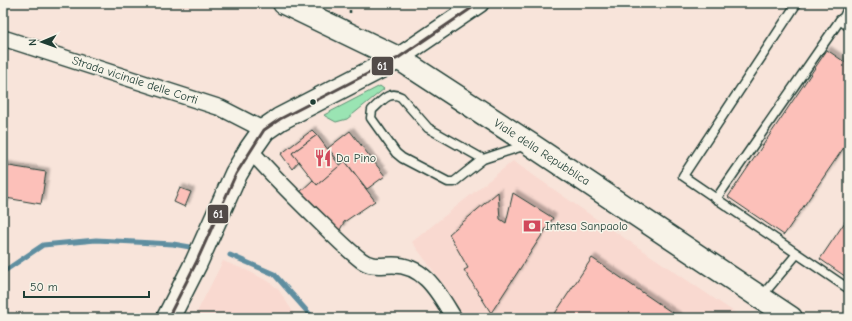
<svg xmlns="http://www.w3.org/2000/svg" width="852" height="321" viewBox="0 0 852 321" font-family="'Comic Neue',sans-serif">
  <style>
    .built { fill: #f9d9d0 }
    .green { fill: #9ae4b3; stroke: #5c9074 }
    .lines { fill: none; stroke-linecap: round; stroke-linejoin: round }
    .stream { stroke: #5f8ea0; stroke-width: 5 }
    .building { fill: #fcc0b9; stroke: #1f3d34; filter: url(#shadow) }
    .service-casing { stroke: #1f3d34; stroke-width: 11 }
    .minor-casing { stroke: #1f3d34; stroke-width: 18 }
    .tertiary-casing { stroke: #1f3d34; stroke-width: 22 }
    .secondary-casing { stroke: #1f3d34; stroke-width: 25 }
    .primary-casing { stroke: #1f3d34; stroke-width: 25 }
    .path { stroke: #1f3d34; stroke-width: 2.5; stroke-dasharray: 3 3; stroke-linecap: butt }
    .service { stroke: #f7f3e8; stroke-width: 8 }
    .minor { stroke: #f7f3e8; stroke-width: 15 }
    .tertiary { stroke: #f7f3e8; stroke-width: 19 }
    .secondary { stroke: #f7f3e8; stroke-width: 22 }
    .primary { stroke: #f7f3e8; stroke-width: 22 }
    .bus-1-casing { stroke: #f7f3e8; stroke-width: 6 }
    .bus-1 { stroke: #524b48; stroke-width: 3 }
    .bus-dot { fill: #1f3d34; stroke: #f7f3e8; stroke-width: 1.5 }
    .labels { text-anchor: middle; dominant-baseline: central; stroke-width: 3; stroke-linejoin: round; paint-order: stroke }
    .street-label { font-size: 12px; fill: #1f3d34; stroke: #f7f3e8 }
    .poi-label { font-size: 12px; fill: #1f3d34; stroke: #f7f3e8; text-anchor: start }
    .line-badge { stroke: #f7f3e8; stroke-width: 1.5 }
    .badge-label { font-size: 11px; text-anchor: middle; font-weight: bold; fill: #fff }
  </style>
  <defs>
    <filter id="shadow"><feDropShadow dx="3.5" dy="-3.5" stdDeviation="1" flood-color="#0004"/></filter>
  </defs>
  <rect width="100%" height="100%" fill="#f8e4da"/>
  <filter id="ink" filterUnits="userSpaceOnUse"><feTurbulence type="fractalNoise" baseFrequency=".025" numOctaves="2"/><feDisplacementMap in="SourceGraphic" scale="8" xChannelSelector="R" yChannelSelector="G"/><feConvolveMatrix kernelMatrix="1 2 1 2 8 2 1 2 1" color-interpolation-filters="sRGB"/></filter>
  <g filter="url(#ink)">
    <g class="built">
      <polygon points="513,161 592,216 743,318 462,318 443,284 412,242"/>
      <polygon points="223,261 248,271 268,281 278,289 297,318 194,318"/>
    </g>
    <polygon class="green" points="380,86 384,89 347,119 336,122 325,116 324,115"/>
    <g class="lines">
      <g class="stream">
        <polyline points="230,255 274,274 313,318"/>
        <polyline points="3,272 43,245 96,240 173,244 190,247"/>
      </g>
    </g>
    <g class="building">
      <polygon points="827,50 849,65 849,140 784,235 728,197"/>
      <polygon points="312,130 317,135 292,153 299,161 292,169 281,154"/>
      <polygon points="350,131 385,176 367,189 345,161 340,163 328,148"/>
      <polygon points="317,135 340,166 317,185 292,153"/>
      <polygon points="345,161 375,201 344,222 340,230 299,193 313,180 317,185"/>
      <polygon points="3,165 46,172 41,204 6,198 5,204 3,204"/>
      <polygon points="180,188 191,192 185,207 174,202"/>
      <polygon points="498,192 500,219 506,223 513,193 553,218 491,313 464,270 468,268 449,234"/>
      <polygon points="849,216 849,279 820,259"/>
      <polygon points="592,258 680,318 552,318"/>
    </g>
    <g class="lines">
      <g class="service-casing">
        <g id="service">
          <polyline points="797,3 683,176 849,289"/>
          <polyline points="849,5 844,17 840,20 849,27"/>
          <path d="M483 159 428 128 401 97C389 90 381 102 372 110L371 118 396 153 402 158 448 182H454L483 159 526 145"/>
          <polyline points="716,199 840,20"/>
          <polyline points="761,297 796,255"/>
        </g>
      </g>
      <g class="minor-casing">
        <g id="minor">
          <polyline points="3,38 221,108 264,130"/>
          <path d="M250 150C274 177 299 202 325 227 336 238 348 250 361 260 371 268 381 265 393 265 425 265 439 294 454 318"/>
        </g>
      </g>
      <g class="tertiary-casing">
        <polyline id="tertiary" points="398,58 479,3"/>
      </g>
      <g class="secondary-casing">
        <polyline id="secondary" points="168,318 196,263 236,174 250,150 264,130 280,119 398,58"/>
      </g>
      <g class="primary-casing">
        <polyline id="primary" points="284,3 398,58 530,144 791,318"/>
      </g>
      <polyline class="path" points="350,13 350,3"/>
      <use href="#service" class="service"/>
      <use href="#minor" class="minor"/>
      <use href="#tertiary" class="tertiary"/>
      <use href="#secondary" class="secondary"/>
      <use href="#primary" class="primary"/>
      <g class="bus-1-casing">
        <polyline id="bus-1" points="168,318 196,263 236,174 264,130 280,119 398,58 479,3"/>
      </g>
      <use href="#bus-1" class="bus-1"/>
    </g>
  </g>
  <defs>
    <g id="restaurant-bare" transform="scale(1.38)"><path d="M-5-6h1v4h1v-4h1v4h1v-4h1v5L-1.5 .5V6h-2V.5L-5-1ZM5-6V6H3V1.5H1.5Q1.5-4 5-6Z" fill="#d1495b" stroke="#f7f3e8" stroke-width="2.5" paint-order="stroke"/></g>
    <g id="bank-bare" transform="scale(1.38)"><path d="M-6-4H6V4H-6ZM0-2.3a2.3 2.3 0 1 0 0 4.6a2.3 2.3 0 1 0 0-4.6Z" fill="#d1495b" stroke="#f7f3e8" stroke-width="2.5" paint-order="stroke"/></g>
  </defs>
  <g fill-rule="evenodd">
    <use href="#restaurant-bare" x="323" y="158"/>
    <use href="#bank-bare" x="532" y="226"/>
  </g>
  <circle class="bus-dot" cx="313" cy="102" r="3.5"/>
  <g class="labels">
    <g class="street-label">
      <text transform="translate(135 80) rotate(18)">Strada vicinale delle Corti</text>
      <text transform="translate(542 152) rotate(33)">Viale della Repubblica</text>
    </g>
    <g class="poi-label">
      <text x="336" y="158">Da Pino</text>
      <text x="545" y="226">Intesa Sanpaolo</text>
    </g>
  </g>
  <g class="line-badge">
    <rect x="371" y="56" width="23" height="20" rx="4" fill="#524b48"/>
    <rect x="207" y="204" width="22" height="20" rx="4" fill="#524b48"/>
  </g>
  <g class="badge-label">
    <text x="382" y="70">61</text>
    <text x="218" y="218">61</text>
  </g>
  <rect width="852" height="321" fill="none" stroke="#f7f3e8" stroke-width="16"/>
  <rect x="8" y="8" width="836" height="305" fill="none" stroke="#1f3d34" stroke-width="1.5" filter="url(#ink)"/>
  <g transform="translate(42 42) rotate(268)" stroke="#f7f3e8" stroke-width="3" paint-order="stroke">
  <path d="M0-3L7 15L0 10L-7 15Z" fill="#1f3d34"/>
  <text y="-6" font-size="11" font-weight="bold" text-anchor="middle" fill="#1f3d34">N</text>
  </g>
  <path d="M24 291v6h125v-6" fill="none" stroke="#1f3d34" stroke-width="2"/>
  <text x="30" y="291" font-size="12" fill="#1f3d34" stroke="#f7f3e8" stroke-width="3" paint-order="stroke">50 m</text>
</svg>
